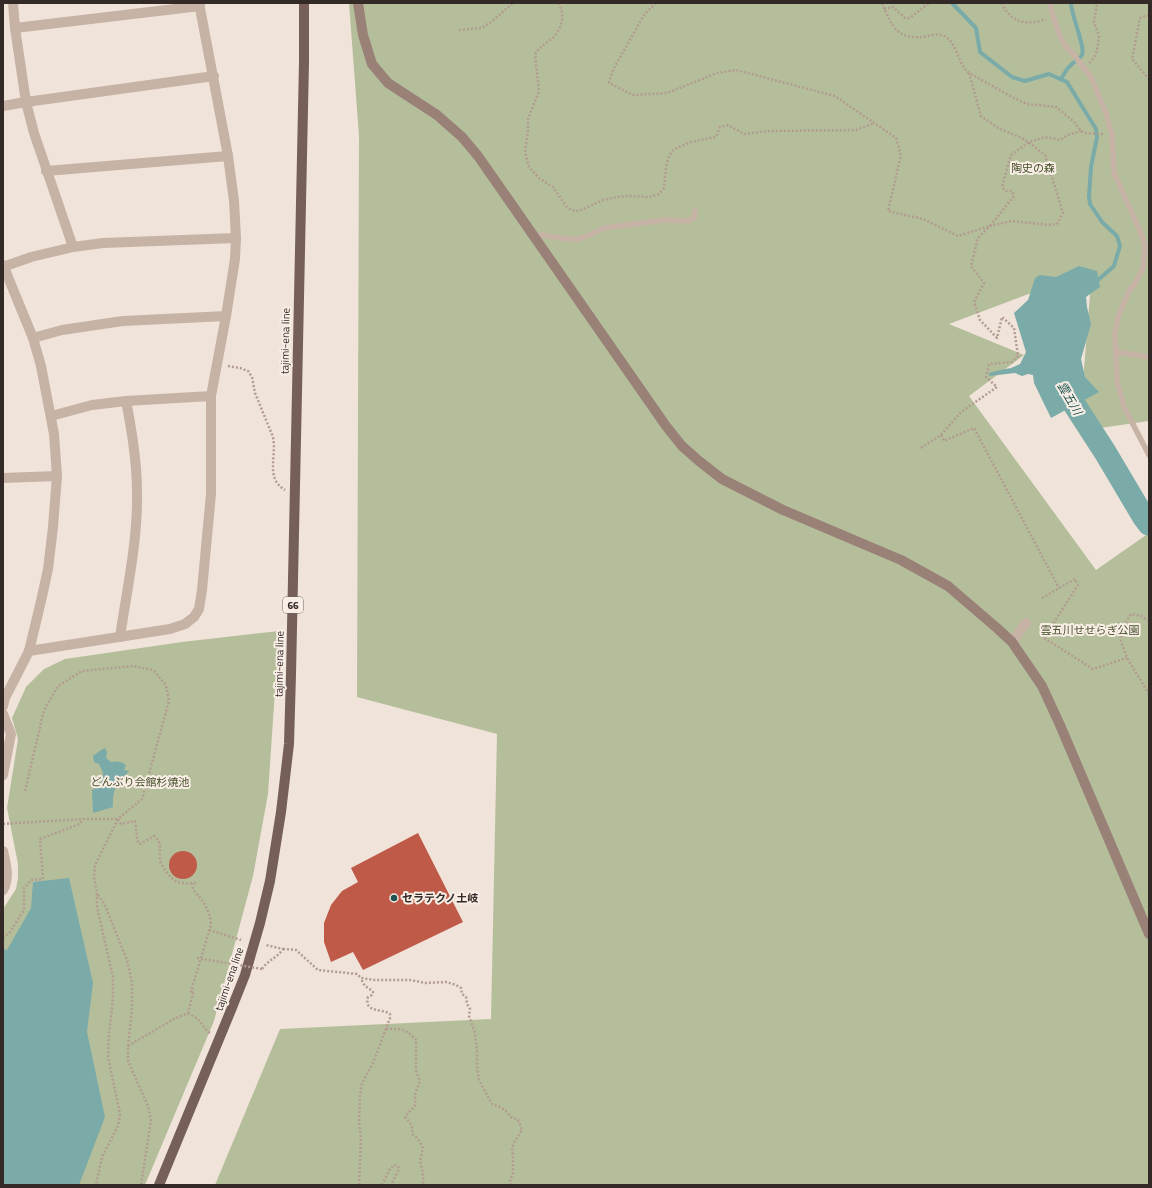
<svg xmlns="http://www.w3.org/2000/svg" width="1152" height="1188" viewBox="0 0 1152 1188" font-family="'Titillium Web','Noto Sans JP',sans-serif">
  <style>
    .green { fill: #b5be9b }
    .water { fill: #7aaba8 }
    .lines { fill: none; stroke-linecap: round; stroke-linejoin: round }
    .stream { stroke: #7aaba8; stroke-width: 4 }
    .river { stroke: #7aaba8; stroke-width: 23 }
    .building { fill: #bf5948 }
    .path { stroke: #b29c91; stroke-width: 2.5; stroke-dasharray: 2 2; stroke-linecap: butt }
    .lane { stroke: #c7b2a6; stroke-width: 5.5 }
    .street { stroke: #c7b2a6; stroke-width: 10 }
    .secondary { stroke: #9a8178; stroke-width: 10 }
    .primary { stroke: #755f58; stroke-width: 10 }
    .path-bridge { stroke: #b29c91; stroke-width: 2.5; stroke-dasharray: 2 2; stroke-linecap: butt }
    .poi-dot { fill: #1f5251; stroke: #f8eee5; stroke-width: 1.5 }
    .labels { text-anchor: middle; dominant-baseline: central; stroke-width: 4; stroke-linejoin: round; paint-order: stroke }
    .shield { fill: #f8eee5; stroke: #6e6460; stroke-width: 1 }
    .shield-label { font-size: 10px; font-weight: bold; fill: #332927 }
    .park-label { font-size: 11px; fill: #47502c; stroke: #f8eee5 }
    .street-label { font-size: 11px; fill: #332927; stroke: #f8eee5 }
    .poi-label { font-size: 11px; font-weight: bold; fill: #332927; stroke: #f8eee5; text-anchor: start }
    .water-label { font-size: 12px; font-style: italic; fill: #1f5251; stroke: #f8eee5 }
  </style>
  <rect width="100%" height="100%" fill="#f0e3d9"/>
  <g class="green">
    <polygon points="349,3 1149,3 1149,421 1079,431 1092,270 949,324 1024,355 969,396 1096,570 1149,533 1149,1185 215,1185 280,1029 491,1019 497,734 357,697 359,136"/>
    <polygon points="279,631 268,794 253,876 214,1021 145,1185 3,1185 3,909 16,889 18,878 18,864 7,808 18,739 12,718 26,687 44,669 65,659 182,642"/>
  </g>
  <g class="water">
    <polygon points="1079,266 1097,271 1100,287 1086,297 1087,307 1091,324 1081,359 1085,377 1099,392 1051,418 1034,383 1033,375 1028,374 1022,376 1015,373 989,376 989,373 1000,370 1011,368 1020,364 1026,352 1014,313 1028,300 1035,278 1040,275 1056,277"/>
    <path d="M105 748 107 752 106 758 111 762C117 761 120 761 126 765L124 770 129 771C117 784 112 789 113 807L93 813 92 790C98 787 104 781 103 774 103 771 100 767 99 764L94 762 93 756 101 750Z"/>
    <polygon points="69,878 93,983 87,1032 105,1117 79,1185 3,1185 3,949 7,950 31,908 33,882"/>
  </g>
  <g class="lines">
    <g class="stream">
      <polyline points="952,3 976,28 980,52 1012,77 1025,81 1049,74 1067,82 1096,129 1097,137 1091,167 1089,196 1090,204 1102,222 1117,236 1120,246 1114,266 1098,280"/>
      <path d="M1061 79C1064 75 1066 69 1070 66 1073 62 1079 60 1082 55 1086 48 1071 15 1071 3"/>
    </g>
    <polyline class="river" points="1058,379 1059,381 1105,452 1143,516 1149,524"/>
  </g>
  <g class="building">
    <polygon points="418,833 463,922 363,970 353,952 331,962 324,942 324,923 331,905 342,891 358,882 351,868"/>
    <circle cx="183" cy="865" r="14"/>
  </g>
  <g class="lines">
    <g class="path">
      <path d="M559 3C560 7 562 11 562 15 563 24 557 35 550 40 544 45 538 48 535 55L539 91 528 119V130L525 152 529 167 539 178 553 187 566 206 571 210 579 211 603 200 617 197 628 196 650 197 659 194 664 188 666 167 669 156 674 149 691 142 716 137 720 127 728 125 744 134 767 131 856 130 874 123"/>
      <polyline points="656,3 644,15 613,70 609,83 633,95 667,93 717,73 736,70 835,96 896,138 901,155 888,211 923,219 958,236 990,226 1014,196 1012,191 1006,191 1002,187 1011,155 1029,142 1045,137 1060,140 1068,135 1081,131"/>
      <path d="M882 3C892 27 898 42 928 36 934 34 941 34 946 37 958 46 958 64 969 73L1014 98 1027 104 1056 107 1074 122 1081 131 1085 133 1104 134"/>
      <path d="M1002 3C1003 8 1011 18 1017 20 1024 24 1039 22 1046 19"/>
      <polyline points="884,9 893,7 905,18 910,18 929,3"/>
      <polyline points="1149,15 1140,18 1132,59 1149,79"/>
      <polyline points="459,30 481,28 490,23 513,3"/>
      <polyline points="1089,63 1093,59 1097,51 1099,36 1094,22 1097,3"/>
      <path d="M228 366 240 368 248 371 252 377 255 393 273 437C277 457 265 478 285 490"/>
      <polyline points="941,435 944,441 974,428 1059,588"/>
      <polyline points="921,448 941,435 961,412 997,387 986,377 989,364 1012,362 1018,356 1014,328 1002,317 997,338 980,320 974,302 984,283 971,266 978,238 990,226 1012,221 1049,225 1057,224 1063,213 1045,155 1024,139 998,128 981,116 969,73"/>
      <polyline points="1042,598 1075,579 1078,585 1044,638 1093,669 1127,658"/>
      <polyline points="1149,621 1141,616 1131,614 1124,625 1120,638 1127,658 1149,694"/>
      <polyline points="25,791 44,710 58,686 82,671 133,666 153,670 166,685 169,701 142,799 118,819 95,865 94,877 97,894 97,907 113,977 113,999 109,1033 108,1057 120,1114 118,1126 102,1157 96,1185"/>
      <path d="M118 819 121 824 135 821 138 843 140 844 154 836C163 844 159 850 160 860 160 863 163 866 164 868 173 883 179 884 196 883"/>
      <polyline points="3,824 82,819 118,819"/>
      <path d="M192 883 193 890C203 900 210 910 211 925L191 991 193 993"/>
      <polyline points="98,895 104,903 127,960 132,982 132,1008 128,1046 128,1061 148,1106 151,1120 141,1185"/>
      <polyline points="209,930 241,940"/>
      <polyline points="3,938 10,932 24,910 24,888 31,880 43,879 40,839 80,824 82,819"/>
      <polyline points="283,949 296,950 318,970 357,974 361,978 374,980 410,980 426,983 446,982 456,985 461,988 462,994 466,997 467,1004 470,1009 469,1016 475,1033 477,1051 477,1067 479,1080 492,1104 500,1107 506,1111 511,1117 518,1120 522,1130 515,1141 512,1148 513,1157 513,1174 510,1180 511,1185"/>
      <path d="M262 969C268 960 277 958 283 949L266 945"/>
      <path d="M188 1013C190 1015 194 1016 196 1018 202 1022 204 1029 210 1033"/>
      <path d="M386 1029C401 1028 406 1029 416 1040V1071L420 1081C417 1089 413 1095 416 1104 413 1109 408 1112 405 1117 411 1123 413 1126 412 1134L418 1139 423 1148 420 1161 423 1173V1185"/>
      <polyline points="128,1046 174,1019 188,1013 194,990"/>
      <path d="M359 1185 361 1138 359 1122 360 1096 362 1083 373 1063 390 1018V1014C381 1008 364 1013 368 997L372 995 373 992 371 990 365 986 361 979"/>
      <polyline points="382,1185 390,1169 394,1165 398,1166 399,1169 391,1185"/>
    </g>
    <g class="lane">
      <polyline points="1050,3 1053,16 1060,36 1066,47 1073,54 1091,77 1106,113 1112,134 1114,173 1140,231 1145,246 1143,268 1136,282 1129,291 1118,317 1115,334 1117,381 1124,407 1149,455"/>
      <polyline points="533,235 542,235 567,239 578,239 587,236 604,228 664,220 688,221 694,218 695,211"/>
      <polyline points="1117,352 1149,357"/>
    </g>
    <g class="street">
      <polyline points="13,3 15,28 26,102 34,133 73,247"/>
      <polyline points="15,28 200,6"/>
      <polyline points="3,106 26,102 214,76"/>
      <polyline points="46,171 228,156"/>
      <polyline points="3,265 33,338 41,366 54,434 57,476 53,527 48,569 41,601 29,651 5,698 3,706"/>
      <polyline points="3,267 31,257 73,247 103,243 236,238"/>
      <polyline points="33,338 62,330 123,321 226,316"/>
      <polyline points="51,416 92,405 126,401 211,396"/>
      <polyline points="3,478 57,476"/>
      <path d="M120 637C127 589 138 540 137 492 137 461 132 431 126 401"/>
      <polyline points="1012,642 1026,623"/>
      <polyline points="29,651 170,629 185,624 194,617 199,609 202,590 211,494 211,396 226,316 235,259 236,238 234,201 228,156 199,3"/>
      <polyline points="3,714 11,734 3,775"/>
      <path d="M3 851C6 863 10 879 3 890"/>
    </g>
    <polyline class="secondary" points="358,3 363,35 372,64 388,83 437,115 462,137 478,156 666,426 682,446 699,461 722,479 783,510 901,560 948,586 998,629 1012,642 1042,686 1060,725 1149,934"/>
    <polyline class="primary" points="159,1185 231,1010 245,975 260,923 270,881 281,812 289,744 291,674 304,62 304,3"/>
    <polyline class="path-bridge" points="197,958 262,969"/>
  </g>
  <circle class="poi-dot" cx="394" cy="898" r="4"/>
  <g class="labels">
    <rect class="shield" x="283" y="597" width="20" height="16" rx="3"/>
    <g class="shield-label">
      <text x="293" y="605">66</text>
    </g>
    <g class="park-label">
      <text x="1033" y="168">陶史の森</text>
      <text x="1090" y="630">雲五川せせらぎ公園</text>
      <text x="140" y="782">どんぶり会館杉焼池</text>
    </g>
    <g class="street-label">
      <text transform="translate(285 341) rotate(-89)">tajimi-ena line</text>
      <text transform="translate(279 664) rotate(-89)">tajimi-ena line</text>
      <text transform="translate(229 979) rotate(-71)">tajimi-ena line</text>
    </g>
    <g class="poi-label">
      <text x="402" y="898">セラテクノ土岐</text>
    </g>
    <g class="water-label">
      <text transform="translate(1070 398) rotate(60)">雲五川</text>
    </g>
  </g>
  <rect width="1152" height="1188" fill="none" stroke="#332927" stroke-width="8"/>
</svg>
